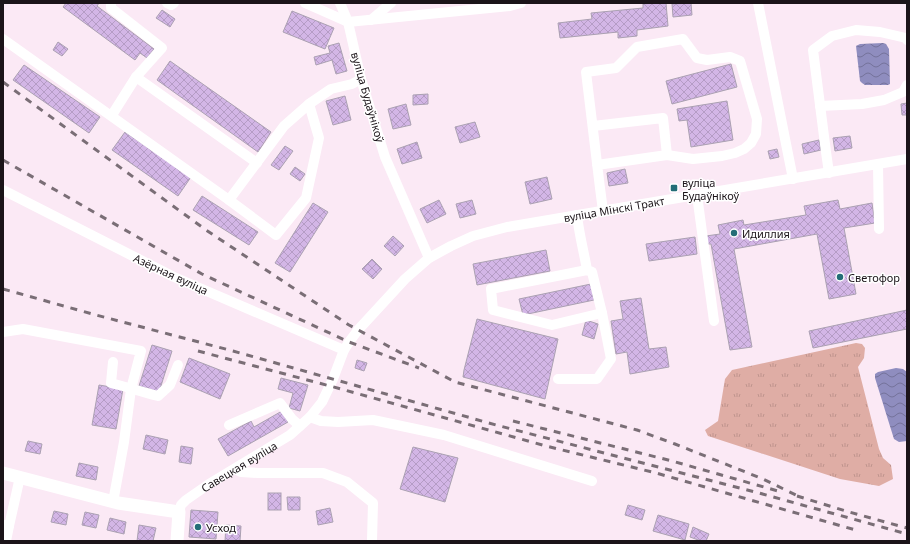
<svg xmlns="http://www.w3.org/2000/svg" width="910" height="544" viewBox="0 0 910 544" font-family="'Noto Sans',sans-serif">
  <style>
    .grass { fill: url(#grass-tufts) }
    .water { fill: url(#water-waves) }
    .building { fill: url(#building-cross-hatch); stroke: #aba1b2 }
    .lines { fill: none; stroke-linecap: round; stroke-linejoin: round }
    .minor { stroke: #fff; stroke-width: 10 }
    .major { stroke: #fff; stroke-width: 13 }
    .rail { stroke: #7a6e76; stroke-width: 3; stroke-dasharray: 7 7; stroke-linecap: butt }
    .poi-dot { fill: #236d77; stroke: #fff; stroke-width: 1.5 }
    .labels { text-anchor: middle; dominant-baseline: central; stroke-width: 3; stroke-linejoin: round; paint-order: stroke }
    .street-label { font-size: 11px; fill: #1b1419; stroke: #fff }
    .poi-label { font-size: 11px; fill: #1b1419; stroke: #fff; text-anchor: start }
  </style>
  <defs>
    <pattern id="grass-tufts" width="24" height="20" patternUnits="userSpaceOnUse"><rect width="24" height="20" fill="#dfada5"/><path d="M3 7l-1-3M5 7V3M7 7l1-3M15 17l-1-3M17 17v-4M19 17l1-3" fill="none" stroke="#bf948d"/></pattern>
    <pattern id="water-waves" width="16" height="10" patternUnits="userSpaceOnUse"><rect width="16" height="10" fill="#8f8dbf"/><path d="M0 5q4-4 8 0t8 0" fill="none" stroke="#74729a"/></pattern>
    <pattern id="building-cross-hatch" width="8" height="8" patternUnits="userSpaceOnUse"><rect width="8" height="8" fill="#d3b6e6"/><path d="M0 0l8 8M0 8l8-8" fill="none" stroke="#b59cc5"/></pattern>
  </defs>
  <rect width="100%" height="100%" fill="#fbe9f5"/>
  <polygon class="grass" points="856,343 862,344 865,348 864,358 858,367 879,449 883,458 891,465 893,479 879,486 840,479 708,436 705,430 718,421 725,379 732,370"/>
  <g class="water">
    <polygon points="883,43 886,44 889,49 890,84 888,85 865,85 862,83 860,81 856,46 860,44"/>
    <polygon points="896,368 903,369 907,372 907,441 899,442 894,439 875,378 875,374 878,372"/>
  </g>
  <g class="building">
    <polygon points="66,3 99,3 97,6 154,49 147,58 140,53 135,60 63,7"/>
    <polygon points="653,3 666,3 668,26 637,30 637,36 618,38 618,32 560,38 558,23 592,19 591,13 643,8 643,4"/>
    <polygon points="691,3 692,15 673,17 672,4"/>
    <polygon points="162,10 175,19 170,27 156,18"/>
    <polygon points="292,11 334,28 325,49 283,32"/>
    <polygon points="58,42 68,49 62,56 53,50"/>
    <polygon points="339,43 347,71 336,74 332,60 316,65 314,57 330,53 328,46"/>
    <polygon points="170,61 271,132 258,152 157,80"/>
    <polygon points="731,64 737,87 672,104 666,81"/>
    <polygon points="24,65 100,117 89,133 13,80"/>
    <polygon points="428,94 428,104 413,105 413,95"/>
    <polygon points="345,96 351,120 333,125 326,101"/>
    <polygon points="727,101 733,140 691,147 687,120 679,121 677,109"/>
    <polygon points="907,103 907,115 902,115 901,104"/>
    <polygon points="406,104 411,125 393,129 388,109"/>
    <polygon points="475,122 480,137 460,143 455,127"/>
    <polygon points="125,132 191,177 178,196 112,150"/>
    <polygon points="850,136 852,148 835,151 833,138"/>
    <polygon points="819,140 821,150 804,154 802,144"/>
    <polygon points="417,142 422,158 402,164 397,149"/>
    <polygon points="285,146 293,151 279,170 271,165"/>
    <polygon points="777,149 779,157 770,159 768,151"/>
    <polygon points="295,167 305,174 300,181 290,174"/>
    <polygon points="625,169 628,183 609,186 607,173"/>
    <polygon points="547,177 552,199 530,204 525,182"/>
    <polygon points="202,196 258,232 249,245 193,210"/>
    <polygon points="439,200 446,214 427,223 420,209"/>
    <polygon points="472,200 476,214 460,218 456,204"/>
    <polygon points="838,200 840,209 872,203 875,223 844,228 856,294 829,299 817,234 734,249 752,347 730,350 711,244 707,244 706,236 720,234 718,225 743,220 744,225 806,215 804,206"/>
    <polygon points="313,203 328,212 290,272 275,263"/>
    <polygon points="393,236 404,246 395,256 384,246"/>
    <polygon points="695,237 697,254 649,261 646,244"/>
    <polygon points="546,250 550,271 477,285 473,264"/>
    <polygon points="372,259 382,269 373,279 362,269"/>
    <polygon points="591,284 594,300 523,315 519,299"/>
    <polygon points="641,298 649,349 666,347 669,367 630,374 627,352 616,354 611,321 623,319 620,301"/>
    <polygon points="907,310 907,329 813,348 809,331"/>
    <polygon points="477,319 558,339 545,399 463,377 464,370"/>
    <polygon points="586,320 598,324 594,339 582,335"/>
    <polygon points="152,345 172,351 159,392 139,386"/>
    <polygon points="189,358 230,374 220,399 180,382"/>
    <polygon points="357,360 367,363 364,371 355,368"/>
    <polygon points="281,378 308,385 300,411 289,408 293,393 278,389"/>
    <polygon points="99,385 123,389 116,429 92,425"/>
    <polygon points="282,411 288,422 228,456 218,439 251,421 254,427"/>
    <polygon points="146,435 168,440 165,454 143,449"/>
    <polygon points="28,441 42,444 40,454 25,451"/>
    <polygon points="181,446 193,448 191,464 179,462"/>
    <polygon points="413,447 458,458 445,502 400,489"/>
    <polygon points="79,463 98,467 96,480 76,476"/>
    <rect x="268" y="493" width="13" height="17"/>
    <polygon points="287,497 300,497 300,510 288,510"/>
    <polygon points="628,505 645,510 642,520 625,515"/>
    <polygon points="330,508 333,522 318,525 316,511"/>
    <polygon points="191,510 218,512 216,539 189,537"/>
    <polygon points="54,511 68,514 66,525 51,522"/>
    <polygon points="85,512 99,515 96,528 82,525"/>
    <polygon points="658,515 689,524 685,540 653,531"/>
    <polygon points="110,518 126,522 124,534 107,530"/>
    <polygon points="139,525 156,528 153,541 137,541"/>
    <polygon points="226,525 241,526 240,541 225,541"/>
    <polygon points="693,527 709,534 706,541 701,541 690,537"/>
  </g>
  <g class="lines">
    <g class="minor">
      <polyline points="111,3 111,8 162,48 136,77"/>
      <polyline points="167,3 171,5 174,3"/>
      <polyline points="305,3 348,22 510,6 521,3"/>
      <polyline points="340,3 348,22 361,79 385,157 429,258"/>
      <polyline points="758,3 793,179"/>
      <polyline points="371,20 391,3"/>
      <polyline points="3,39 229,200 284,126 309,104 331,89 352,84 361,79"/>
      <polyline points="820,106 862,104 884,100 903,92 907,85"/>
      <polyline points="112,115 136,77 257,163"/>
      <polyline points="593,126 663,118 667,155"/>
      <polyline points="878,164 879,229"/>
      <polyline points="597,165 667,155 693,159 722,156 735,153 744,149 751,143 756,134 757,119 740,61 730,57 707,60 697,58 683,39 637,47 616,68 586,72 600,188 603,211"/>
      <polyline points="829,173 826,152 813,50 832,36 856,30 880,32 906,38 907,40"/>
      <polyline points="3,190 174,277 344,350"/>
      <polyline points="697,195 714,321"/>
      <polyline points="229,200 276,235 306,198 319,138 309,104"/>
      <path d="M577 215C579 234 584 252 587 270L491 289 493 310 552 325 602 313 592 272 587 270"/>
      <polyline points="3,332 23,329 141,351 131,389 124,442 113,502"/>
      <path d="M113 362 111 383C127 387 142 392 158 396L170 385 178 365"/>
      <polyline points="558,379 597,379 611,359 602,313"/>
      <polyline points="310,417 321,421 338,422 373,420 444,435 592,481"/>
      <polyline points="229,425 280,403 292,419 300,426"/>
      <polyline points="235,469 241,472 258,473 323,473 347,482 373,503 372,541"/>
      <path id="s1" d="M179 512 181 505 186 500 209 484 290 435 310 417 322 402 333 379 344 350 349 342 358 330 405 279 429 258 451 246 473 236 507 227 907 159"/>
      <polyline points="3,525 9,526 20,477"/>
      <polyline points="6,541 9,526"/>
    </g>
    <polyline class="major" points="3,473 118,503 179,512 177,541"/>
    <g class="rail">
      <polyline points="3,82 206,230 349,325 455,382 637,430 675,444 763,479 802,498"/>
      <polyline points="3,160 202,274 349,342 419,368"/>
      <polyline points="3,289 96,315 233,351 496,425 759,493 907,534"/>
      <polyline points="198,351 330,386 546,446 656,473 859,531"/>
      <polyline points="513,421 672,461 778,491"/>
      <polyline points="797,496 849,512 907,528"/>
    </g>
  </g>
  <g class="poi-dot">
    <rect x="670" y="184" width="8" height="8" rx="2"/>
    <circle cx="734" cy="233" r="4"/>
    <circle cx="840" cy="277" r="4"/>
    <circle cx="198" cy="527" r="4"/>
  </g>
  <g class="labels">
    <g class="street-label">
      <text transform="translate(368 97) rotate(74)">вуліца Будаўнікоў</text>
      <text transform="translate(614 209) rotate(-10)">вуліца Мінскі Тракт</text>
      <text transform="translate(171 274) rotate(25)">Азёрная вуліца</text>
      <text stroke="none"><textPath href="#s1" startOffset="77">Савецкая вуліца</textPath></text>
    </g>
    <g class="poi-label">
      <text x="682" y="182">вуліца<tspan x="682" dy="13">Будаўнікоў</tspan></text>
      <text x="742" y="233">Идиллия</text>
      <text x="848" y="277">Светофор</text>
      <text x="206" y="527">Усход</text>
    </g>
  </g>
  <rect width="910" height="544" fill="none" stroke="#1b1419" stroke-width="8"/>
</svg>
